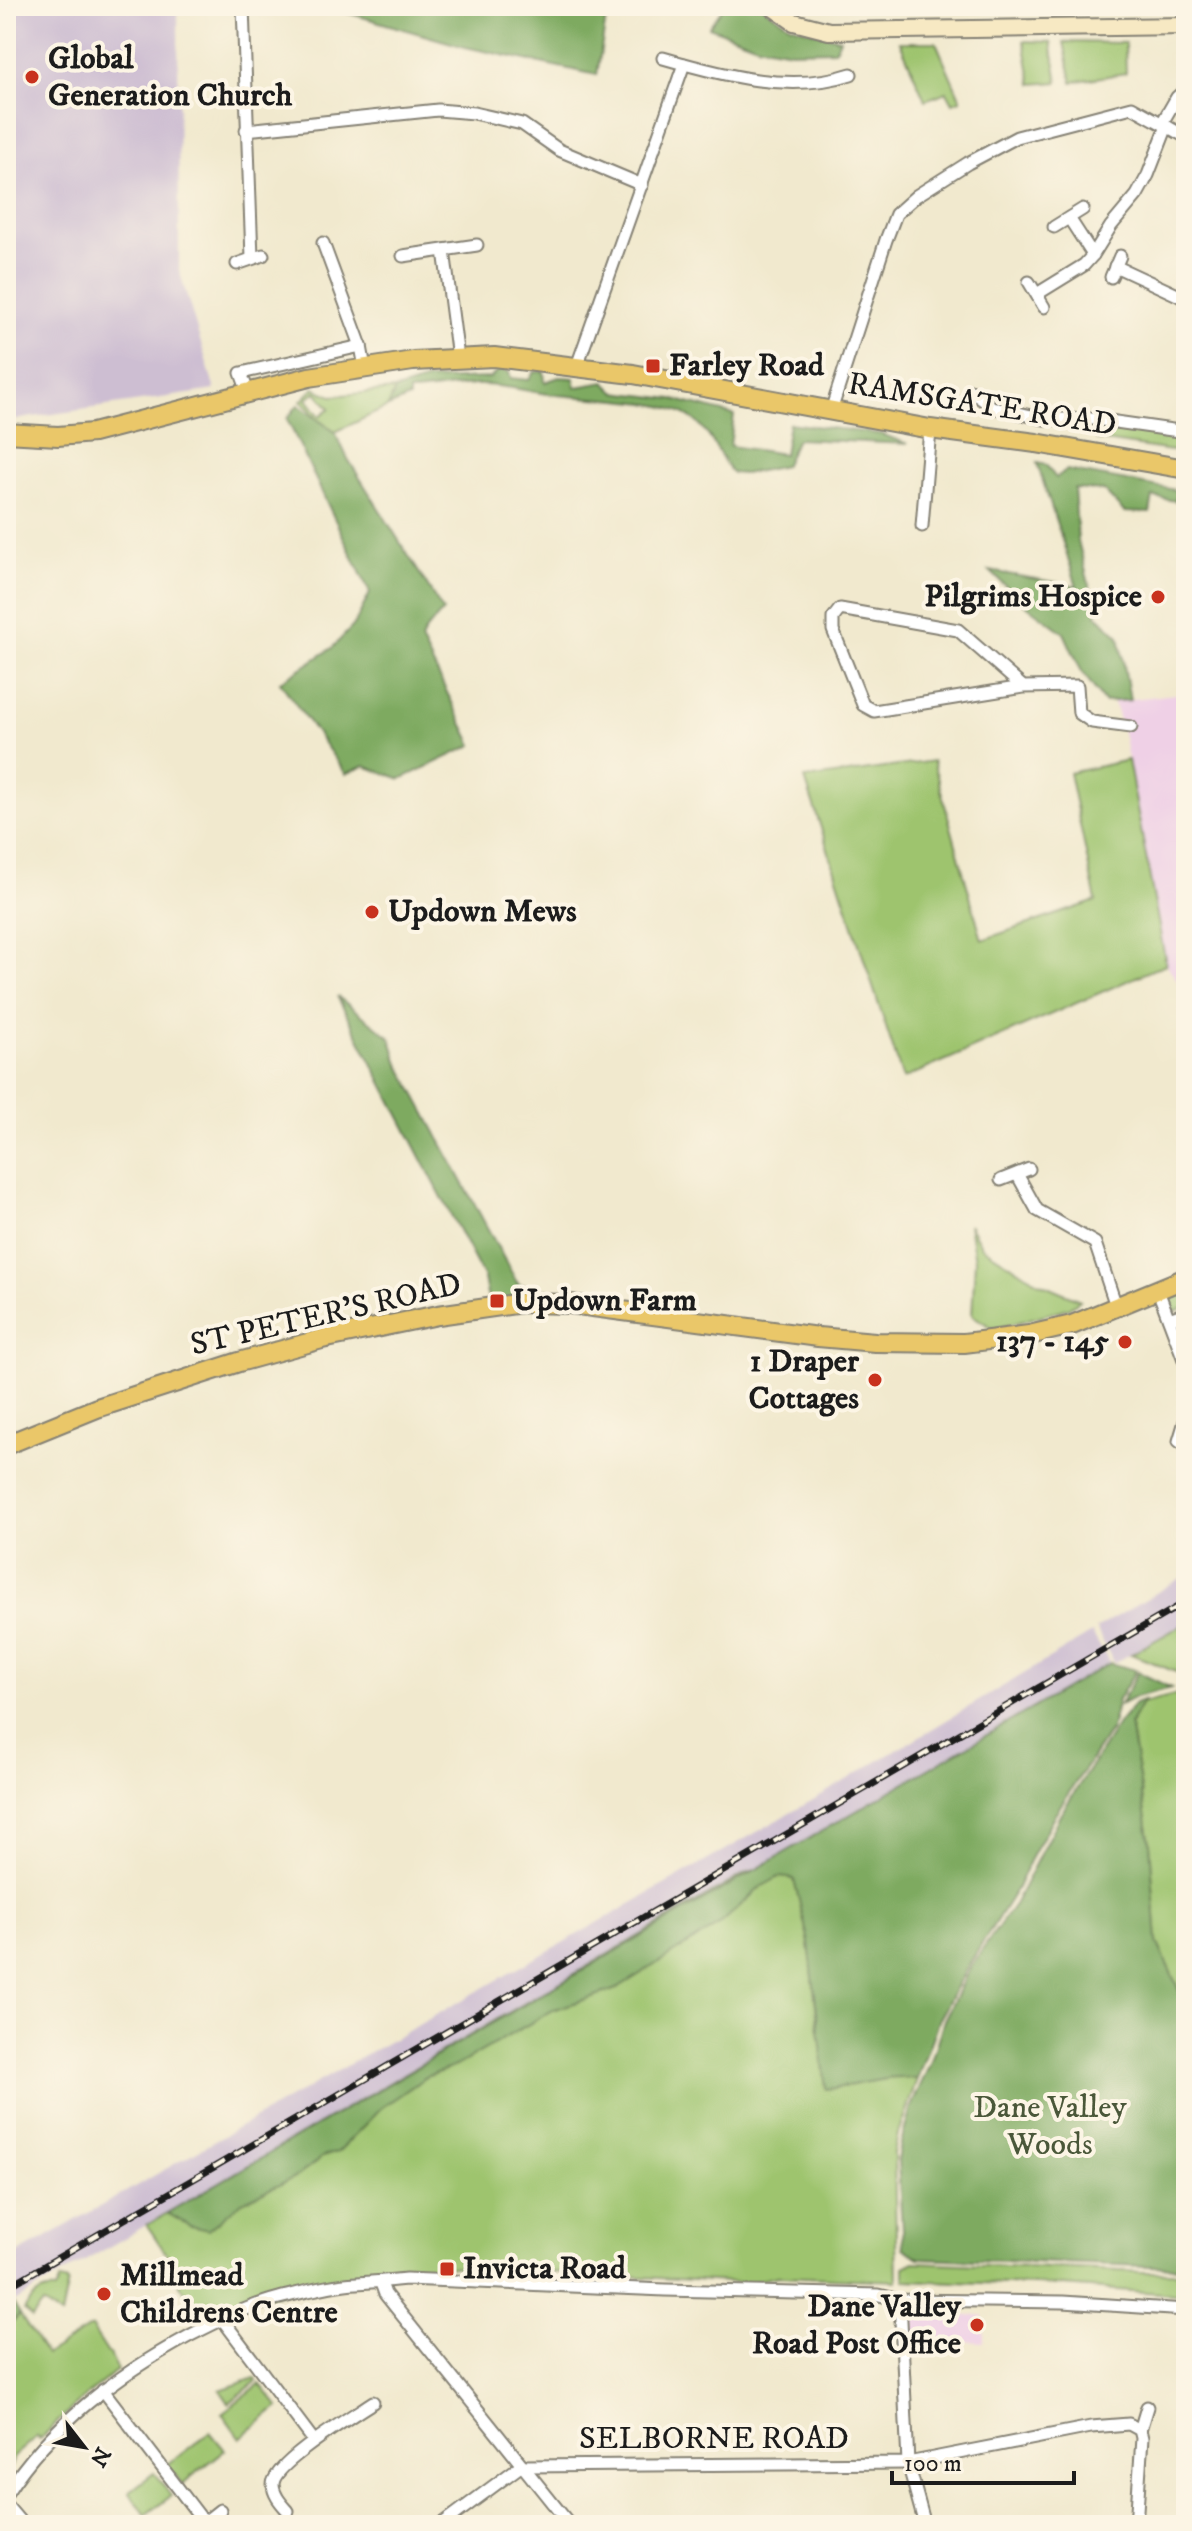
<svg xmlns="http://www.w3.org/2000/svg" width="1192" height="2531" viewBox="0 0 1192 2531" font-family="'IM FELL DW Pica',serif">
  <style>
    .built { fill: #efd0e6 }
    .industrial { fill: #cdbed2 }
    .green { fill: #9ec46e; stroke: #5d7045; stroke-width: 2; fill-rule: evenodd }
    .forest { fill: #7eaa61; stroke: #4d633e; stroke-width: 2 }
    .lines { fill: none; stroke-linecap: round; stroke-linejoin: round }
    .street-casing { stroke: #868275; stroke-width: 15 }
    .secondary-casing { stroke: #868275; stroke-width: 20 }
    .primary-casing { stroke: #868275; stroke-width: 22 }
    .street { stroke: #fff; stroke-width: 11 }
    .secondary { stroke: #f7e9c3; stroke-width: 16 }
    .primary { stroke: #eac769; stroke-width: 18 }
    .rail-casing { stroke: #1c1c1c; stroke-width: 7 }
    .rail { stroke: #fcf5e5; stroke-width: 4; stroke-dasharray: 12; stroke-linecap: butt }
    .poi-dot { fill: #c8321e; stroke: #fcf5e5; stroke-width: 3 }
    .labels { text-anchor: middle; dominant-baseline: central; stroke-width: 8; stroke-linejoin: round; paint-order: stroke }
    .poi-label { font-size: 32px; font-weight: bold; fill: #1c1c1c; stroke: #fcf5e5; text-anchor: start }
    .street-label { font-size: 32px; fill: #1c1c1c; stroke: #fcf5e5 }
    .park-label { font-size: 32px; fill: #4a5739; stroke: #fcf5e5 }
  </style>
  <rect width="100%" height="100%" fill="#fcf5e5"/>
  <filter id="ink" filterUnits="userSpaceOnUse"><feTurbulence type="fractalNoise" baseFrequency=".0125" numOctaves="2"/><feDisplacementMap in="SourceGraphic" scale="16" xChannelSelector="R" yChannelSelector="G"/><feConvolveMatrix kernelMatrix="1 2 1 2 8 2 1 2 1" color-interpolation-filters="sRGB"/></filter>
  <filter id="wash" filterUnits="userSpaceOnUse"><feTurbulence type="fractalNoise" baseFrequency=".006" numOctaves="4" result="noise"/><feDisplacementMap in="SourceGraphic" scale="32" xChannelSelector="R" yChannelSelector="G"/><feGaussianBlur stdDeviation="1.8" result="paint"/><feColorMatrix in="noise" values="0 0 0 0 0 0 0 0 0 0 0 0 0 0 0 0 0 1.4 0 .05"/><feComposite in="paint" operator="in"/></filter>
  <g filter="url(#wash)">
    <rect width="100%" height="100%" fill="#f1e9ce"/>
    <g class="built">
      <polygon points="1186,693 1186,993 1166,964 1123,732 1113,701"/>
      <polygon points="911,2313 984,2316 984,2342 917,2340 913,2337"/>
    </g>
    <g class="industrial">
      <polygon points="6,6 178,6 179,270 215,390 6,421"/>
      <polygon points="1186,1575 1186,1623 1116,1662 1113,1661 1096,1629"/>
      <polygon points="1092,1633 1110,1663 6,2307 6,2260 813,1800"/>
    </g>
    <g class="green">
      <polygon points="1024,41 1051,42 1058,82 1032,84"/>
      <polygon points="900,42 936,42 961,100 953,103 947,92 925,100"/>
      <polygon points="1064,42 1125,43 1126,73 1072,82"/>
      <path d="M314 388 332 396 395 390 388 407 335 432 325 426 301 401ZM316 392 330 408 320 416 307 399Z"/>
      <polygon points="1108,425 1186,437 1186,453 1097,440 1098,432"/>
      <polygon points="1128,760 1166,964 903,1079 805,779 933,761 982,940 1096,901 1069,773"/>
      <polygon points="969,1224 982,1247 1038,1282 1080,1300 1068,1308 994,1329 972,1315 975,1260"/>
      <polygon points="1186,1290 1186,1307 1176,1311 1170,1308 1169,1297"/>
      <polygon points="1186,1623 1186,1676 1131,1654"/>
      <polygon points="1186,1692 1186,2006 1157,1942 1150,1843 1130,1724 1142,1703"/>
      <path d="M779 1862C784 1868 791 1874 794 1881 812 1928 812 1982 819 2031L908 2078 917 2079 898 2134 894 2153 897 2281 778 2276 748 2283 442 2266C380 2267 317 2283 257 2300 238 2305 217 2319 198 2320L201 2316 165 2262 169 2258 147 2225 746 1873Z"/>
      <polygon points="914,2262 1144,2272 1175,2272 1186,2269 1186,2295 1062,2286 904,2280 904,2267"/>
      <path d="M60 2280 68 2282 61 2316 43 2304 32 2318 24 2311C31 2298 40 2289 55 2291Z"/>
      <polygon points="20,2315 46,2355 91,2327 118,2369 70,2410 39,2440 37,2436 14,2456 6,2481 6,2327"/>
      <polygon points="255,2378 257,2381 229,2403 220,2390"/>
      <polygon points="260,2384 279,2407 240,2438 222,2413"/>
      <polygon points="210,2432 225,2450 182,2484 167,2465"/>
      <polygon points="154,2473 171,2496 146,2515 129,2492"/>
    </g>
    <g class="forest">
      <polygon points="324,6 608,6 597,75 465,47"/>
      <polygon points="724,6 761,6 790,25 840,39 835,50 791,51 757,45 709,27"/>
      <path d="M499 370 509 372 511 378 529 380 534 372 544 371 545 382 559 377 574 378 576 387 605 382 615 392 673 399 734 415 730 446 784 454 789 423 881 434 908 444 797 439 784 466 744 474 732 473C717 453 710 429 688 416 659 398 584 399 549 394 525 391 501 384 476 385 454 386 432 391 409 392V398L388 407 395 390 428 380 490 378Z"/>
      <polygon points="298,405 335,432 348,459 443,611 426,630 421,640 473,745 401,779 364,766 346,774 280,682 332,648 354,625 370,593 287,419"/>
      <polygon points="1037,463 1046,465 1056,478 1067,470 1176,490 1176,501 1153,497 1150,513 1124,512 1104,491 1074,489 1078,541 1097,615 1119,636 1130,700 1104,702 1081,670 1064,633 1022,602 990,571 1077,586"/>
      <polygon points="337,996 390,1037 399,1064 516,1281 520,1285 569,1293 566,1302 494,1302 487,1295 484,1278"/>
      <path d="M1110 1663 1136 1670 1118 1700 1111 1729 1055 1814 1029 1861 1017 1888 968 1966 939 2019 917 2079C887 2074 856 2087 826 2089L809 1943 794 1879 779 1877 761 1887 719 1925 614 1990 555 2009 456 2066 426 2077 381 2108 338 2152 322 2157 298 2176 240 2203 208 2230 190 2226 167 2213Z"/>
      <polygon points="1138,1672 1171,1688 1135,1697 1120,1705"/>
      <polygon points="1144,1700 1130,1725 1150,1843 1157,1942 1186,2006 1186,2263 1175,2267 919,2258 903,2248 898,2161 901,2143 912,2104 930,2064 944,2020 971,1966 1015,1903 1060,1815 1120,1721 1135,1704"/>
      <polygon points="7,2293 20,2315 6,2327 6,2294"/>
    </g>
  </g>
  <g filter="url(#ink)">
    <g class="lines">
      <g class="street-casing">
        <g id="street">
          <polyline points="243,6 252,258"/>
          <path d="M663 58C722 75 791 94 851 74"/>
          <polyline points="1162,123 1177,97 1186,89"/>
          <polyline points="246,130 438,110 474,113 522,124 559,150 642,185"/>
          <polyline points="1069,218 1093,255"/>
          <polyline points="1054,227 1083,209"/>
          <polyline points="323,243 361,346 365,368"/>
          <polyline points="444,250 458,358"/>
          <polyline points="403,256 477,245"/>
          <polyline points="237,264 263,255"/>
          <polyline points="1115,266 1186,299"/>
          <polyline points="1111,277 1120,256"/>
          <polyline points="1029,282 1044,307"/>
          <polyline points="1037,294 1084,265 1093,255 1111,226 1137,195 1148,175 1167,126"/>
          <polyline points="577,366 684,64"/>
          <polyline points="971,391 992,407 1044,419 1095,419 1186,432"/>
          <polyline points="248,392 241,373 361,346"/>
          <polyline points="831,411 886,240 896,214 916,196 968,163 1017,137 1132,107 1186,137"/>
          <polyline points="922,526 930,429"/>
          <polyline points="1023,687 874,711 863,705 833,630 833,618 840,609 958,630 1023,687 1077,686 1079,713 1092,722 1131,727"/>
          <polyline points="1017,1174 1037,1210 1095,1243 1116,1306"/>
          <polyline points="1001,1180 1029,1169"/>
          <polyline points="1157,1288 1186,1365"/>
          <polyline points="1169,1319 1186,1313"/>
          <polyline points="1186,1418 1179,1441 1186,1446"/>
          <polyline points="381,2283 385,2294 570,2525"/>
          <polyline points="900,2300 908,2463 925,2525"/>
          <polyline points="222,2319 314,2441"/>
          <polyline points="103,2390 204,2522"/>
          <polyline points="1140,2430 1147,2407"/>
          <polyline points="523,2466 908,2463 1091,2427 1129,2424 1140,2430 1142,2438 1136,2525"/>
          <path d="M6 2494C51 2424 117 2375 189 2336 218 2321 248 2306 279 2298 304 2292 332 2284 357 2283 374 2282 389 2281 406 2279L665 2290 879 2295 900 2300 1063 2302 1186 2310"/>
          <polyline points="6,2505 23,2525"/>
          <path d="M288 2511C282 2504 273 2495 273 2484 274 2463 354 2415 373 2402"/>
          <polyline points="201,2525 220,2510"/>
          <polyline points="441,2525 522,2465"/>
        </g>
      </g>
      <g class="secondary-casing">
        <polyline id="secondary" points="771,6 794,22 829,31 1186,26"/>
      </g>
      <g class="primary-casing">
        <g id="primary">
          <polyline points="6,433 58,436 93,433 309,377 413,361 494,357 633,374 930,429 1036,443 1186,469"/>
          <polyline points="6,1445 97,1408 239,1362 322,1339 438,1315 522,1303 570,1304 818,1337 875,1342 964,1343 1029,1335 1072,1325 1186,1278"/>
        </g>
      </g>
      <use href="#street" class="street"/>
      <use href="#secondary" class="secondary"/>
      <use href="#primary" class="primary"/>
      <g class="rail-casing">
        <polyline id="rail" points="6,2288 1186,1602"/>
      </g>
      <use href="#rail" class="rail"/>
    </g>
  </g>
  <g class="poi-dot">
    <circle cx="32" cy="77" r="8"/>
    <rect x="645" y="358" width="16" height="16" rx="4"/>
    <circle cx="1158" cy="597" r="8"/>
    <circle cx="372" cy="912" r="8"/>
    <rect x="489" y="1293" width="16" height="16" rx="4"/>
    <circle cx="1125" cy="1342" r="8"/>
    <circle cx="875" cy="1380" r="8"/>
    <rect x="439" y="2261" width="16" height="16" rx="4"/>
    <circle cx="104" cy="2294" r="8"/>
    <circle cx="977" cy="2325" r="8"/>
  </g>
  <g class="labels">
    <g class="poi-label">
      <text x="48" y="59">Global<tspan x="48" dy="37">Generation Church</tspan></text>
      <text x="669" y="366">Farley Road</text>
      <text x="1142" y="597" text-anchor="end">Pilgrims Hospice</text>
      <text x="388" y="912">Updown Mews</text>
      <text x="513" y="1301">Updown Farm</text>
      <text x="1109" y="1342" text-anchor="end">137 - 145</text>
      <text x="859" y="1362" text-anchor="end">1 Draper<tspan x="859" dy="37">Cottages</tspan></text>
      <text x="463" y="2269">Invicta Road</text>
      <text x="120" y="2276">Millmead<tspan x="120" dy="37">Childrens Centre</tspan></text>
      <text x="961" y="2307" text-anchor="end">Dane Valley<tspan x="961" dy="37">Road Post Office</tspan></text>
    </g>
    <g class="street-label">
      <text transform="translate(982 405) rotate(9)">RAMSGATE ROAD</text>
      <text transform="translate(326 1315) rotate(-13)">ST PETER'S ROAD</text>
      <text x="714" y="2439">SELBORNE ROAD</text>
    </g>
    <g class="park-label">
      <text x="1050" y="2108">Dane Valley<tspan x="1050" dy="37">Woods</tspan></text>
    </g>
  </g>
  <rect width="1192" height="2531" fill="none" stroke="#fcf5e5" stroke-width="32"/>
  <g transform="translate(84 2447) rotate(121)" stroke="#fcf5e5" stroke-width="6" paint-order="stroke">
  <path d="M0-6L14 30L0 20L-14 30Z" fill="#1c1c1c"/>
  <text y="-12" font-size="22" font-weight="bold" text-anchor="middle" fill="#1c1c1c">N</text>
  </g>
  <path d="M892 2471v12h182v-12" fill="none" stroke="#1c1c1c" stroke-width="4"/>
  <text x="904" y="2471" font-size="24" fill="#1c1c1c" stroke="#fcf5e5" stroke-width="6" paint-order="stroke">100 m</text>
</svg>
